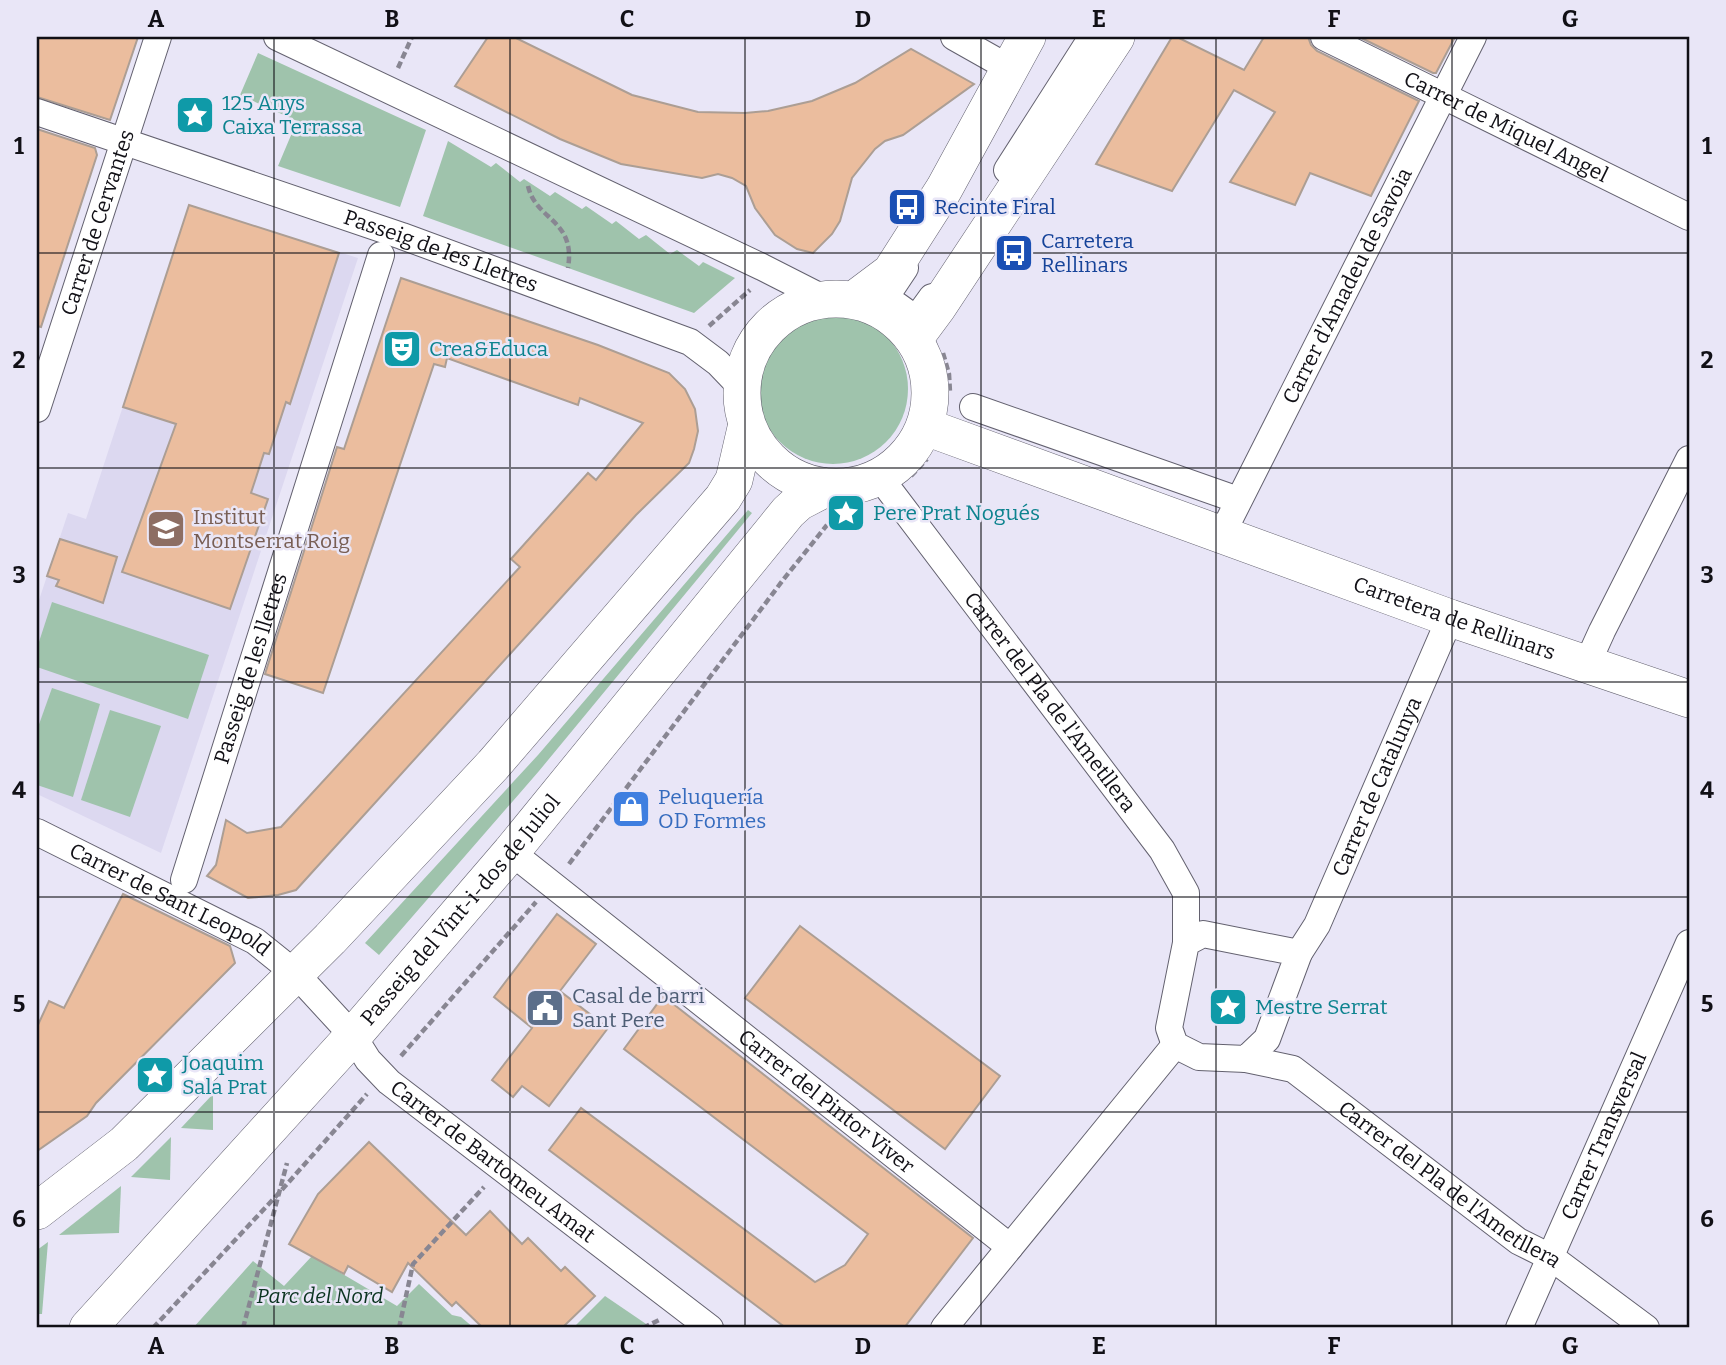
<svg xmlns="http://www.w3.org/2000/svg" width="1726" height="1365" viewBox="0 0 1726 1365" font-family="Bitter,serif">
  <style>
    .built { fill: #dcd8f0 }
    .green { fill: #9fc3ac }
    .building { fill: #ebbd9e; stroke: #ac9e94; stroke-width: 2 }
    .lines { fill: none; stroke-linecap: round; stroke-linejoin: round }
    .street-casing { stroke: #63616f; stroke-width: 28 }
    .secondary-casing { stroke: #63616f; stroke-width: 38 }
    .path { stroke: #888692; stroke-width: 4.5; stroke-dasharray: 7 3.5; stroke-linecap: butt }
    .street { stroke: #fff; stroke-width: 26 }
    .secondary { stroke: #fff; stroke-width: 37 }
    .grid { fill: none; stroke: #111016; stroke-width: 2; stroke-opacity: 0.55 }
    .labels { text-anchor: middle; dominant-baseline: central; stroke-width: 5; stroke-linejoin: round; paint-order: stroke }
    .culture-label { font-size: 21px; fill: #0d838f; stroke: #e9e6f7; text-anchor: start }
    .street-label { font-size: 21px; fill: #111016; stroke: #e9e6f7 }
    .transit-label { font-size: 21px; fill: #164399; stroke: #e9e6f7; text-anchor: start }
    .education-label { font-size: 21px; fill: #785e54; stroke: #e9e6f7; text-anchor: start }
    .shop-label { font-size: 21px; fill: #366cbe; stroke: #e9e6f7; text-anchor: start }
    .service-label { font-size: 21px; fill: #4e5e75; stroke: #e9e6f7; text-anchor: start }
    .park-label { font-size: 21px; font-style: italic; fill: #0a331f; stroke: #e9e6f7 }
    .neatline { fill: none; stroke: #111016; stroke-width: 2.5 }
    .grid-label { font-size: 23px; text-anchor: middle; font-weight: bold; fill: #111016 }
  </style>
  <rect width="100%" height="100%" fill="#e9e6f7"/>
  <polygon class="built" points="189,205 358,258 161,853 37,794 37,606 68,513 86,519"/>
  <g class="green">
    <polygon points="258,53 426,130 400,207 278,166 297,121 240,95"/>
    <polygon points="448,141 491,167 496,163 520,182 524,179 550,196 555,192 582,209 586,206 612,224 616,221 639,239 646,235 670,254 677,250 699,266 703,262 735,278 694,313 423,216"/>
    <circle cx="833" cy="389" r="75"/>
    <polygon points="748,510 752,513 539,771 379,955 365,943 538,755"/>
    <polygon points="52,602 209,655 188,719 37,667 37,648"/>
    <polygon points="52,688 100,704 73,797 37,785 37,730"/>
    <polygon points="110,710 161,726 130,817 81,800"/>
    <polygon points="213,1094 213,1130 181,1128"/>
    <polygon points="171,1137 170,1180 131,1177"/>
    <polygon points="121,1186 119,1233 59,1235"/>
    <polygon points="48,1242 42,1314 37,1314 37,1250"/>
    <polygon points="312,1256 397,1306 419,1284 452,1315 461,1317 474,1328 193,1328 253,1261 284,1286"/>
    <polygon points="605,1296 652,1328 573,1328"/>
  </g>
  <g class="building">
    <polygon points="37,37 138,37 110,120 37,97"/>
    <polygon points="488,37 514,37 632,95 698,112 745,113 768,111 812,101 855,83 911,49 974,84 903,135 885,141 875,149 852,178 840,221 832,234 813,253 797,249 775,235 755,208 746,186 732,178 718,174 702,178 621,164 560,139 455,86"/>
    <polygon points="1172,37 1177,37 1244,70 1264,37 1308,37 1311,45 1317,51 1419,101 1371,196 1310,173 1295,205 1230,182 1275,112 1234,90 1172,191 1096,164"/>
    <polygon points="1359,37 1455,37 1436,73 1433,73"/>
    <polygon points="37,129 95,148 97,155 41,327 37,326"/>
    <polygon points="189,205 339,253 290,404 286,402 269,454 264,453 251,493 268,499 230,609 122,572 176,424 123,407"/>
    <polygon points="401,278 598,345 669,373 685,389 695,409 698,431 694,449 689,463 636,515 296,890 278,895 248,898 207,876 216,865 226,820 247,833 281,827 520,567 511,559 588,473 596,480 643,423 580,398 578,405 447,358 445,367 434,364 323,693 265,674 337,447 344,449"/>
    <polygon points="60,539 117,557 103,603 56,586 59,580 47,576"/>
    <polygon points="123,894 230,946 235,963 96,1103 87,1116 37,1151 37,1027 49,1001 64,1008"/>
    <polygon points="557,914 596,944 560,991 608,1028 549,1106 522,1086 513,1097 492,1080 532,1028 494,997"/>
    <polygon points="800,926 1000,1076 945,1149 745,998"/>
    <polygon points="663,996 973,1238 904,1328 786,1328 549,1150 581,1108 815,1282 845,1265 868,1234 624,1049"/>
    <polygon points="369,1142 466,1235 490,1211 522,1244 528,1238 561,1271 565,1267 595,1296 562,1328 483,1328 456,1302 452,1306 408,1263 392,1292 348,1266 344,1274 289,1244 318,1194"/>
  </g>
  <g class="lines">
    <g class="street-casing">
      <g id="street">
        <polyline points="277,37 762,267 821,297"/>
        <polyline points="954,37 1009,68"/>
        <path id="s1" d="M1324 37 1689 217"/>
        <path id="s2" d="M37 112 402 236 690 342 718 363 740 386"/>
        <polyline points="1007,170 1092,37"/>
        <polyline points="905,268 887,295 888,299 916,319 932,297"/>
        <polyline points="973,407 1238,500"/>
        <path id="s3" d="M37 409 158 37"/>
        <path id="s4" d="M878 475 1162 850 1186 893V943"/>
        <path id="s5" d="M1222 534 1473 37"/>
        <polyline points="1587,664 1602,631 1689,459"/>
        <path id="s6" d="M37 832 255 941 296 974 353 1036 368 1060 389 1082 710 1328"/>
        <path id="s7" d="M511 852 1010 1247"/>
        <path id="s8" d="M184 880 381 255"/>
        <polygon points="1203,934 1299,953 1267,1039 1246,1059 1199,1057 1175,1045 1169,1028 1186,943"/>
        <path id="s9" d="M1299 953 1317 925 1450 618"/>
        <path id="s10" d="M1246 1059 1293 1069 1518 1241 1552 1258 1646 1328"/>
        <polyline points="944,1328 1175,1045"/>
        <path id="s11" d="M1519 1328 1689 943"/>
      </g>
    </g>
    <g class="secondary-casing">
      <g id="secondary">
        <polyline points="855,299 891,272 944,189 1027,37"/>
        <circle cx="836" cy="393" r="94"/>
        <polyline points="914,339 937,308 1116,37"/>
        <path id="s12" d="M926 427 1450 618 1689 699"/>
        <polyline points="37,1211 124,1144 330,939 493,765 723,498 734,480 746,428"/>
        <path id="s13" d="M88 1328 353 1036 511 852 788 512 799 502 826 488"/>
      </g>
    </g>
    <g class="path">
      <polyline points="398,68 412,37"/>
      <path d="M528 186C536 221 576 219 568 268"/>
      <polyline points="709,326 750,290"/>
      <polyline points="943,353 949,374 950,392"/>
      <polyline points="911,476 927,459"/>
      <polyline points="569,864 783,580 827,525"/>
      <polyline points="401,1056 536,902"/>
      <polyline points="153,1328 279,1193 367,1094"/>
      <polyline points="243,1328 287,1163"/>
      <polyline points="399,1328 413,1264 484,1187"/>
      <polyline points="643,1328 659,1320"/>
    </g>
    <use href="#street" class="street"/>
    <use href="#secondary" class="secondary"/>
  </g>
  <path class="grid" d="M274 37V1328M510 37V1328M745 37V1328M981 37V1328M1216 37V1328M1452 37V1328M37 253H1689M37 468H1689M37 682H1689M37 897H1689M37 1112H1689"/>
  <defs>
    <g id="sight-square" transform="scale(2.0125)"><rect x="-9" y="-9" width="18" height="18" rx="4" fill="#0f9aa8" stroke="#e9e6f7"/><path d="M0-6L1.8-2.2L6-1.7L2.9 1.2L3.7 5.4L0 3.3L-3.7 5.4L-2.9 1.2L-6-1.7L-1.8-2.2Z" fill="#fff"/></g>
    <g id="bus-square" transform="scale(2.0125)"><rect x="-9" y="-9" width="18" height="18" rx="4" fill="#1a4fb4" stroke="#e9e6f7"/><path d="M-5-6H5V4H4V6H2V4H-2V6H-4V4H-5ZM-3.5-4V0h7V-4ZM-3.5 1.2v1.5H-2V1.2ZM2 1.2v1.5H3.5V1.2Z" fill="#fff"/></g>
    <g id="theatre-square" transform="scale(2.0125)"><rect x="-9" y="-9" width="18" height="18" rx="4" fill="#0f9aa8" stroke="#e9e6f7"/><path d="M-5-5.5Q0-4 5-5.5V0Q5 5 0 6Q-5 5-5 0ZM-3.3-2.5H-1v1.5H-3.3ZM1-2.5H3.3v1.5H1ZM-2.8 1Q0 5.5 2.8 1Z" fill="#fff"/></g>
    <g id="school-square" transform="scale(2.0125)"><rect x="-9" y="-9" width="18" height="18" rx="4" fill="#8d6e63" stroke="#e9e6f7"/><path d="M0-5L7-2L0 1L-7-2ZM-4 1L0 2.5L4 1V4Q0 6-4 4Z" fill="#fff"/></g>
    <g id="shop-square" transform="scale(2.0125)"><rect x="-9" y="-9" width="18" height="18" rx="4" fill="#3f7fe0" stroke="#e9e6f7"/><path d="M-5-2.5h2.3a2.7 3.5 0 0 1 5.4 0H5L5.5 6h-11ZM-1.5-2.5h3a1.5 2.3 0 0 0-3 0Z" fill="#fff"/></g>
    <g id="civic-square" transform="scale(2.0125)"><rect x="-9" y="-9" width="18" height="18" rx="4" fill="#5c6f8a" stroke="#e9e6f7"/><path d="M-.6-6.5H3V-4.5H.6V-3L4-1V1h2V6H-6V1h2V-1L-.6-3ZM-1.2 2.5V6h2.4V2.5Z" fill="#fff"/></g>
  </defs>
  <g fill-rule="evenodd">
    <use href="#sight-square" x="195" y="115"/>
    <use href="#bus-square" x="907" y="207"/>
    <use href="#bus-square" x="1014" y="253"/>
    <use href="#theatre-square" x="402" y="349"/>
    <use href="#sight-square" x="846" y="513"/>
    <use href="#school-square" x="166" y="529"/>
    <use href="#shop-square" x="631" y="809"/>
    <use href="#sight-square" x="1228" y="1007"/>
    <use href="#civic-square" x="545" y="1008"/>
    <use href="#sight-square" x="155" y="1075"/>
  </g>
  <g class="labels">
    <g class="culture-label">
      <text x="222" y="103">125 Anys<tspan x="222" dy="24">Caixa Terrassa</tspan></text>
      <text x="429" y="349">Crea&amp;Educa</text>
      <text x="873" y="513">Pere Prat Nogués</text>
      <text x="1255" y="1007">Mestre Serrat</text>
      <text x="182" y="1063">Joaquim<tspan x="182" dy="24">Sala Prat</tspan></text>
    </g>
    <g class="street-label">
      <text stroke="none"><textPath href="#s1" startOffset="203">Carrer de Miquel Angel</textPath></text>
      <text stroke="none"><textPath href="#s3" startOffset="196">Carrer de Cervantes</textPath></text>
      <text stroke="none"><textPath href="#s2" startOffset="427">Passeig de les Lletres</textPath></text>
      <text stroke="none"><textPath href="#s5" startOffset="278">Carrer d'Amadeu de Savoia</textPath></text>
      <text stroke="none"><textPath href="#s12" startOffset="562">Carretera de Rellinars</textPath></text>
      <text stroke="none"><textPath href="#s8" startOffset="222">Passeig de les lletres</textPath></text>
      <text stroke="none"><textPath href="#s4" startOffset="285">Carrer del Pla de l'Ametllera</textPath></text>
      <text stroke="none"><textPath href="#s9" startOffset="184">Carrer de Catalunya</textPath></text>
      <text stroke="none"><textPath href="#s6" startOffset="149">Carrer de Sant Leopold</textPath></text>
      <text stroke="none"><textPath href="#s13" startOffset="560">Passeig del Vint-i-dos de Juliol</textPath></text>
      <text stroke="none"><textPath href="#s7" startOffset="402">Carrer del Pintor Viver</textPath></text>
      <text stroke="none"><textPath href="#s11" startOffset="210">Carrer Transversal</textPath></text>
      <text stroke="none"><textPath href="#s6" startOffset="570">Carrer de Bartomeu Amat</textPath></text>
      <text stroke="none"><textPath href="#s10" startOffset="243">Carrer del Pla de l'Ametllera</textPath></text>
    </g>
    <g class="transit-label">
      <text x="934" y="207">Recinte Firal</text>
      <text x="1041" y="241">Carretera<tspan x="1041" dy="24">Rellinars</tspan></text>
    </g>
    <g class="education-label">
      <text x="193" y="517">Institut<tspan x="193" dy="24">Montserrat Roig</tspan></text>
    </g>
    <g class="shop-label">
      <text x="658" y="797">Peluquería<tspan x="658" dy="24">OD Formes</tspan></text>
    </g>
    <g class="service-label">
      <text x="572" y="996">Casal de barri<tspan x="572" dy="24">Sant Pere</tspan></text>
    </g>
    <g class="park-label">
      <text x="320" y="1296">Parc del Nord</text>
    </g>
  </g>
  <rect width="1726" height="1365" fill="none" stroke="#e9e6f7" stroke-width="77"/>
  <rect x="38" y="38" width="1650" height="1288" class="neatline"/>
  <g class="grid-label">
    <text x="156" y="27">A</text>
    <text x="392" y="27">B</text>
    <text x="627" y="27">C</text>
    <text x="863" y="27">D</text>
    <text x="1099" y="27">E</text>
    <text x="1334" y="27">F</text>
    <text x="1570" y="27">G</text>
    <text x="19" y="154">1</text>
    <text x="1707" y="154">1</text>
    <text x="19" y="368">2</text>
    <text x="1707" y="368">2</text>
    <text x="19" y="583">3</text>
    <text x="1707" y="583">3</text>
    <text x="19" y="798">4</text>
    <text x="1707" y="798">4</text>
    <text x="19" y="1012">5</text>
    <text x="1707" y="1012">5</text>
    <text x="19" y="1227">6</text>
    <text x="1707" y="1227">6</text>
    <text x="156" y="1354">A</text>
    <text x="392" y="1354">B</text>
    <text x="627" y="1354">C</text>
    <text x="863" y="1354">D</text>
    <text x="1099" y="1354">E</text>
    <text x="1334" y="1354">F</text>
    <text x="1570" y="1354">G</text>
  </g>
</svg>
